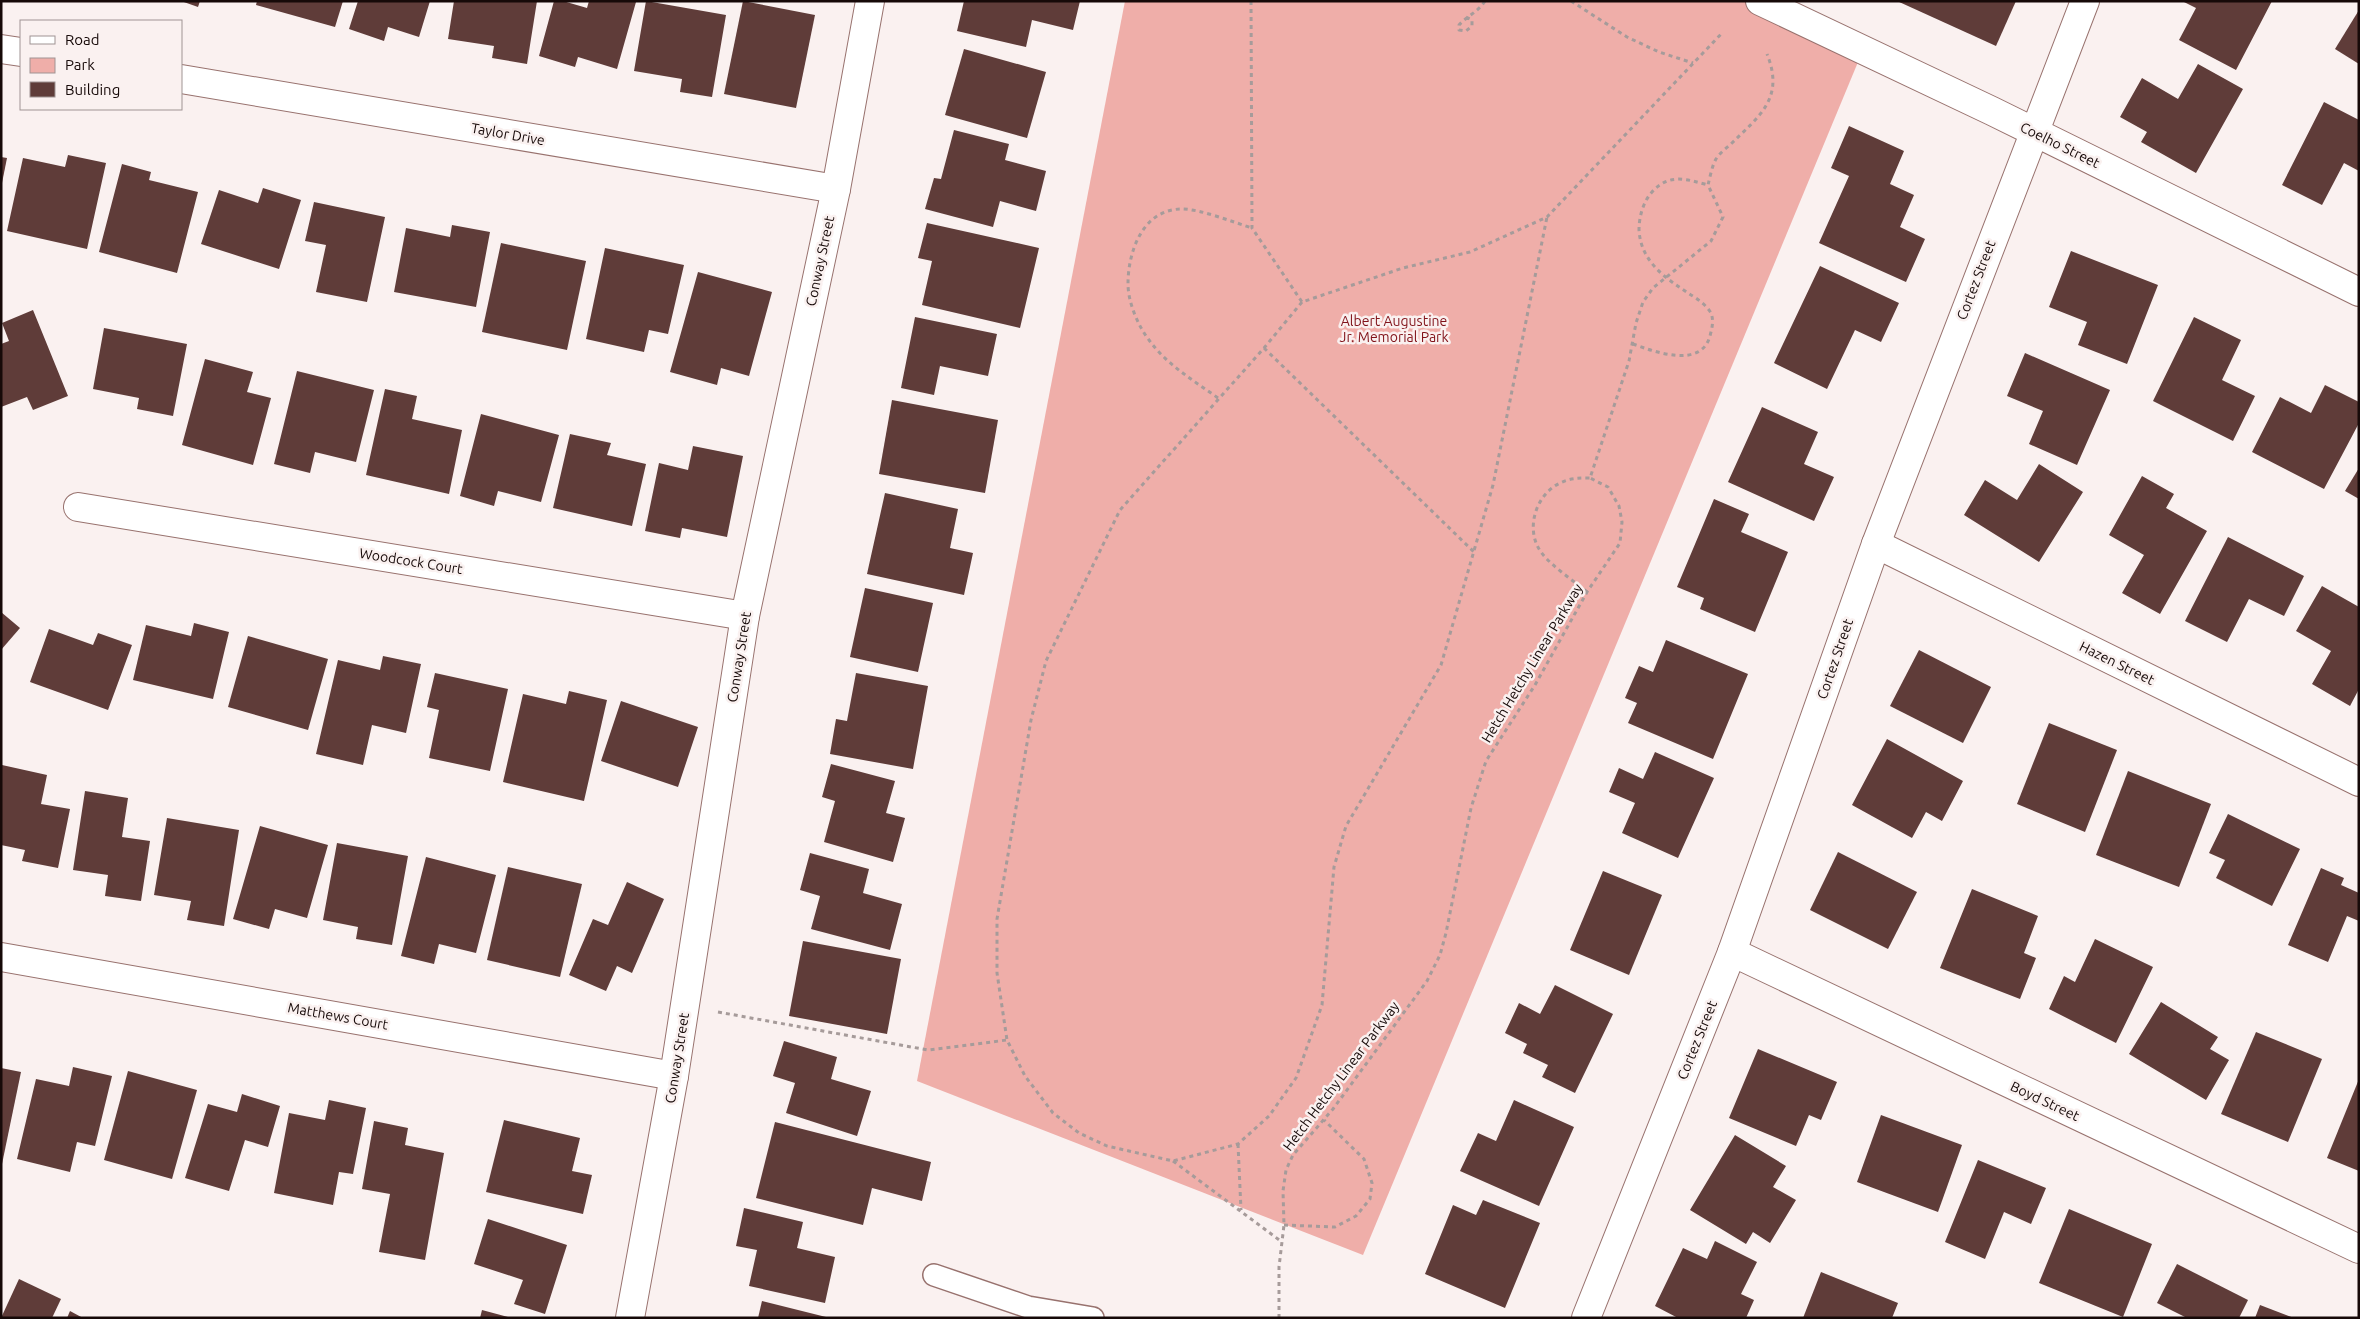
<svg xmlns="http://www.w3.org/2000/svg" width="2360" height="1319" viewBox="0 0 2360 1319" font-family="Ubuntu,sans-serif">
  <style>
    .green { fill: #efaea9 }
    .building { fill: #5f3c39 }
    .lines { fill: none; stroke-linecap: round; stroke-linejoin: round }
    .service-casing { stroke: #98726e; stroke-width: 24 }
    .minor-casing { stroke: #98726e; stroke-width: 30 }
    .tertiary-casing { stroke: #98726e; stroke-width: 30 }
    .path { stroke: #a69b9a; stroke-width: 3; stroke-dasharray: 4 4; stroke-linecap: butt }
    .service { stroke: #fff; stroke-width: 21 }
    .minor { stroke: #fff; stroke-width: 28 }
    .tertiary { stroke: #fff; stroke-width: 28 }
    .labels { text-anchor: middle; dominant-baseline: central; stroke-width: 5; stroke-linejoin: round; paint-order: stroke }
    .street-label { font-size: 14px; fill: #160908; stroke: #faf1f0 }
    .park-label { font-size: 14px; fill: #81131a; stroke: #faf1f0 }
  </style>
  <rect width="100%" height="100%" fill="#faf1f0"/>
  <polygon class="green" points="1125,1 1760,1 1863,50 1363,1255 917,1081"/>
  <g class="building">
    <polygon points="181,1 200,1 198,7"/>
    <polygon points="257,1 343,1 335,27 256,5"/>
    <polygon points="358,1 430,1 419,37 388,27 384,41 349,29"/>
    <polygon points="454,1 537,1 527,64 492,58 494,46 448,39"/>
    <polygon points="554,1 563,1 587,8 589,1 636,2 617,69 578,57 575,67 539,56"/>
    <polygon points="646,1 726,15 712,97 680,92 682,79 634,71"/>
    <polygon points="743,1 815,15 796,108 724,94"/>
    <polygon points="964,1 1080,1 1073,30 1032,20 1026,47 957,31"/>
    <polygon points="1897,1 2016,1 1996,46"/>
    <polygon points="2182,1 2272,1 2236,70 2179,40 2196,8"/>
    <polygon points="2359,10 2359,64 2335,49"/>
    <polygon points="964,49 1046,72 1027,138 945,115"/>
    <polygon points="2198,64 2243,89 2196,173 2141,142 2147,132 2120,117 2142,78 2178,99"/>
    <polygon points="2324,102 2359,120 2359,171 2344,163 2322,205 2282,185"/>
    <polygon points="1849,126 1904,151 1890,184 1914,195 1900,227 1925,239 1906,282 1819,243 1849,176 1831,168"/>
    <polygon points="954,130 1009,144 1005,160 1046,171 1036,211 1000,201 993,227 925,209 934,178 941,179"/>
    <polygon points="68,155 106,163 87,249 7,231 23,158 65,167"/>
    <polygon points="1,157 7,158 2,183 1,183"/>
    <polygon points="122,164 151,172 149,180 198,192 177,273 99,252"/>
    <polygon points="263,188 301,200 279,269 201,244 219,190 258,203"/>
    <polygon points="314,202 385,217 367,302 316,292 326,245 305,241"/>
    <polygon points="927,223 1039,248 1020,328 922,305 932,261 918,258"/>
    <polygon points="452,225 490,232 476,307 394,292 406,228 450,237"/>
    <polygon points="501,243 586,261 567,350 482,332"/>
    <polygon points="605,248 684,265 668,334 649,330 644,352 586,339"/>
    <polygon points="2071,251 2158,285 2127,364 2078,345 2087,322 2049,307"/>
    <polygon points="1820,266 1899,303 1881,342 1855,330 1827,389 1774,363"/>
    <polygon points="698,272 772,292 749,376 721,368 717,385 670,372"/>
    <polygon points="33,310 68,396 33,410 27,397 1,407 1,344 9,341 2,323"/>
    <polygon points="915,317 997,334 988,376 940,366 934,395 901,388"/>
    <polygon points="2194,317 2241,340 2222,380 2255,396 2233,441 2153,401"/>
    <polygon points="104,328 187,344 173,416 137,409 139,398 93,389"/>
    <polygon points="2025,353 2110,390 2077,465 2029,444 2043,411 2007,396"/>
    <polygon points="205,359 253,372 247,392 271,398 253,465 182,445"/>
    <polygon points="297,371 374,390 356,462 315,452 310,473 274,464"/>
    <polygon points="2325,385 2359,402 2359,423 2324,489 2252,452 2280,397 2311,413"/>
    <polygon points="385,389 417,396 412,419 462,430 449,494 366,475"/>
    <polygon points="892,400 998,420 985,493 879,474"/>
    <polygon points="1762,407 1818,432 1804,464 1834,477 1814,521 1728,482"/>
    <polygon points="481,414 559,435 541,502 498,491 494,506 460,496"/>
    <polygon points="570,434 611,443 607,455 646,464 632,526 553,508"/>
    <polygon points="693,446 743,456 727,537 682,528 680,538 645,531 659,463 688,470"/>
    <polygon points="2039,464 2083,492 2039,562 1964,515 1985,480 2017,500"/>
    <polygon points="2359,468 2359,499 2345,491"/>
    <polygon points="2142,476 2174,494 2166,508 2207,531 2160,614 2122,593 2144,555 2109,535"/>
    <polygon points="885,493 958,509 950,548 973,553 964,595 867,574"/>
    <polygon points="1714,499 1749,514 1741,532 1788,552 1755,632 1700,609 1704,598 1677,587"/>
    <polygon points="2228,537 2304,576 2284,616 2249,599 2227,642 2185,621"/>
    <polygon points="2322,586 2359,607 2359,689 2350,706 2312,684 2331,651 2296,631"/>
    <polygon points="865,588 933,603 918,672 850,657"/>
    <polygon points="1,612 20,628 1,650"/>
    <polygon points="194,623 229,632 213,699 133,680 146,625 191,636"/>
    <polygon points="49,629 93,645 98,633 132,645 108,710 30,682"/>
    <polygon points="248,636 328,659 308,730 228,707"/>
    <polygon points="1666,640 1748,674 1713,759 1628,723 1637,703 1625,698 1639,666 1653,672"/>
    <polygon points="1919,650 1991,687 1963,743 1890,706"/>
    <polygon points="383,656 421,664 406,733 372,725 363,765 316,754 338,660 380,670"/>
    <polygon points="435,673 508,689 490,771 429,758 439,710 427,707"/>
    <polygon points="856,673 928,686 913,769 830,754 836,719 847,721"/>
    <polygon points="569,691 607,700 584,801 503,782 523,694 566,704"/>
    <polygon points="621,701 698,727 678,787 601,761"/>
    <polygon points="2049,723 2117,750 2085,832 2017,804"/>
    <polygon points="1887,739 1963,781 1942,821 1926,812 1912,838 1852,805"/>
    <polygon points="1655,752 1714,778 1678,858 1622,833 1635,803 1609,792 1619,768 1643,779"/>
    <polygon points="831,764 895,781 886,813 905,818 893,862 824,842 835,801 822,797"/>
    <polygon points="2,765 47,775 41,804 70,809 58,868 22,861 25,850 1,845"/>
    <polygon points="2128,771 2211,804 2179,887 2096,855"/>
    <polygon points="85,791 128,798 122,837 150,841 141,901 105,896 108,875 73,870"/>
    <polygon points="2228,814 2300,849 2272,906 2216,878 2225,860 2209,853"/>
    <polygon points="167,818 239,830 224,926 187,920 191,901 154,895"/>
    <polygon points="260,826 328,845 307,918 275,909 269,929 233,919"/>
    <polygon points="337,843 408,856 392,945 356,939 358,927 323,920"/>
    <polygon points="1838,852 1917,892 1888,949 1810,910"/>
    <polygon points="810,853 869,869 863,893 902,904 890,950 811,929 820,896 800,890"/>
    <polygon points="426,857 496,875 476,953 439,944 434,964 401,956"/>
    <polygon points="508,867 582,884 560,977 487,960"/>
    <polygon points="2321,868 2344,878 2341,885 2359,893 2359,921 2347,916 2328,962 2288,945"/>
    <polygon points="1603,871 1662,895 1629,975 1570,950"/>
    <polygon points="627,882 664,899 632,973 617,966 606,991 569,975 593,919 608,925"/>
    <polygon points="1972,889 2038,916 2024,953 2036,958 2020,999 1940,968"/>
    <polygon points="2095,939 2153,967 2116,1043 2049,1009 2064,976 2075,982"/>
    <polygon points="803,941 901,959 887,1034 789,1016"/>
    <polygon points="1555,985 1613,1014 1575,1093 1542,1077 1548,1065 1523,1053 1527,1044 1505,1033 1519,1003 1540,1014"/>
    <polygon points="2161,1002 2218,1037 2210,1049 2229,1060 2206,1100 2129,1054"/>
    <polygon points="2256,1032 2322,1059 2288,1142 2221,1114"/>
    <polygon points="784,1041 837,1057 831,1079 871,1091 857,1136 786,1113 795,1083 773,1076"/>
    <polygon points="1758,1049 1837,1082 1821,1120 1809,1115 1796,1146 1729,1118"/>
    <polygon points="73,1067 112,1076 95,1146 77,1142 70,1172 17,1159 36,1079 69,1086"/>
    <polygon points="1,1068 21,1072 2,1164 1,1164"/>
    <polygon points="128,1071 197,1090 172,1179 104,1160"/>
    <polygon points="2359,1079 2359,1171 2327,1158"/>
    <polygon points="242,1094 280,1106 268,1147 245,1140 229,1191 185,1178 208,1104 237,1112"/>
    <polygon points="329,1100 366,1108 353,1174 339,1172 333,1205 274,1193 289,1113 325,1120"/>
    <polygon points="1514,1100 1574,1127 1539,1206 1460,1171 1478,1133 1496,1141"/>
    <polygon points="1881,1115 1962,1145 1938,1212 1857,1182"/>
    <polygon points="504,1120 580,1138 572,1171 592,1175 583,1214 486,1192"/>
    <polygon points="374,1121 408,1128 405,1145 444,1153 425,1260 379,1252 390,1194 362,1189"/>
    <polygon points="775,1122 931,1162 922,1201 872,1188 863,1225 756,1198"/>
    <polygon points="1735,1135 1786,1166 1773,1187 1796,1200 1770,1243 1753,1232 1746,1244 1690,1210"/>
    <polygon points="1978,1160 2046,1188 2031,1224 2004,1212 1985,1259 1945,1242"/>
    <polygon points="1483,1200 1540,1223 1505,1308 1425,1274 1453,1205 1476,1215"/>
    <polygon points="744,1208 803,1222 797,1248 835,1257 825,1303 749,1286 757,1250 736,1246"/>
    <polygon points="2069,1209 2152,1244 2123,1317 2039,1283"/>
    <polygon points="488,1219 567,1245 545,1314 514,1304 523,1280 474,1264"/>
    <polygon points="1715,1241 1757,1262 1741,1294 1754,1300 1746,1318 1678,1318 1655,1306 1683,1248 1707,1259"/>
    <polygon points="2177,1264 2248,1300 2239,1318 2187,1318 2157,1303"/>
    <polygon points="1821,1272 1898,1303 1892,1318 1803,1318"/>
    <polygon points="19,1279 61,1299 52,1318 1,1318"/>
    <polygon points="762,1301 826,1317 826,1318 758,1318"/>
    <polygon points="2260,1305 2294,1318 2255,1318"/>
    <polygon points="482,1310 508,1317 508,1318 480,1318"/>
    <polygon points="70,1311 83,1318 67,1318"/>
  </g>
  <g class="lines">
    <g class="service-casing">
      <polyline id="service" points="934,1275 1028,1307 1093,1318"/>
    </g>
    <g class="minor-casing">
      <g id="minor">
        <polyline points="1760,1 1992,111 2359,292"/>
        <polyline points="1,49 21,52"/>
        <polyline points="181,79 836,189"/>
        <polyline points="78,507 745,616"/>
        <polyline points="1876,544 2359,782"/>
        <polyline points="1732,952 2359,1249"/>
        <polyline points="1,957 674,1076"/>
        <polyline points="1586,1318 1732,952 1876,544 2085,1"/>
      </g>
    </g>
    <g class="tertiary-casing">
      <polyline id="tertiary" points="630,1318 674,1076 745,616 836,189 870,1"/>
    </g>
    <g class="path">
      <polyline points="1251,1 1252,228 1302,302 1403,268 1470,252 1547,217 1723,32"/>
      <polyline points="1571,1 1627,37 1659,52 1693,63"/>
      <path d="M1466 17 1472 20V26L1466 31 1459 30V25C1466 17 1479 11 1485 1"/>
      <polyline points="1302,302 1264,348 1120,510 1046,661 1031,720 997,919 997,973 1007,1040 1025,1076 1053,1113 1079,1133 1107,1146 1173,1161 1238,1144 1269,1116 1296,1078 1322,1005 1334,867 1346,826 1441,665 1493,485 1547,217"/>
      <path d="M1633 344C1655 352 1701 369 1710 336 1712 328 1714 321 1711 313 1707 306 1698 299 1691 295 1667 279 1641 263 1639 230 1639 217 1643 202 1652 192 1669 173 1686 179 1708 185"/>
      <polyline points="1264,348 1474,552"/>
      <path d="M1218 398C1193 380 1167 365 1149 340 1138 326 1128 302 1128 284 1128 251 1143 209 1182 209 1200 209 1233 222 1252 228"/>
      <path d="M1587 592C1574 581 1551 566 1541 552 1525 530 1535 495 1560 483 1570 478 1579 478 1590 478"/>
      <polyline points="718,1012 928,1050 1007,1040"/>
      <polyline points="1238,1144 1241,1210"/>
      <polyline points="1173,1161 1282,1242"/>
      <polyline points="1284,1225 1335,1227 1356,1216 1370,1199 1372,1183 1364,1159 1324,1120"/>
      <path d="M1279 1318V1267L1284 1225 1283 1191 1286 1170 1293 1155 1333 1109 1427 981 1440 955 1446 933 1471 808 1486 761 1535 685 1587 592 1620 543 1622 522 1619 506 1608 487 1590 478 1629 361 1636 323 1643 302 1653 288 1711 241 1723 217 1708 185C1710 177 1712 166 1716 159 1719 154 1725 149 1730 145 1759 116 1785 99 1767 54"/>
    </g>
    <use href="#service" class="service"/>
    <use href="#minor" class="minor"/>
    <use href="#tertiary" class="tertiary"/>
  </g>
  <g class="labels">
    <g class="street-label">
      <text transform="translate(508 134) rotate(10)">Taylor Drive</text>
      <text transform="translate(2060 145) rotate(26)">Coelho Street</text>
      <text transform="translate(820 261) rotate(-78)">Conway Street</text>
      <text transform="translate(1976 280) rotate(-69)">Cortez Street</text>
      <text transform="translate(411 561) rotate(9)">Woodcock Court</text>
      <text transform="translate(739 657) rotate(-81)">Conway Street</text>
      <text transform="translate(1835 659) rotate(-71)">Cortez Street</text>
      <text transform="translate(1532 663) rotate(-59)">Hetch Hetchy Linear Parkway</text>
      <text transform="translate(2117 663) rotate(26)">Hazen Street</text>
      <text transform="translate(338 1016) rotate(10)">Matthews Court</text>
      <text transform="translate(1697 1040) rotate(-68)">Cortez Street</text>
      <text transform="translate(677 1058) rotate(-81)">Conway Street</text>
      <text transform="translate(1341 1076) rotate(-53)">Hetch Hetchy Linear Parkway</text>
      <text transform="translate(2045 1101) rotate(25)">Boyd Street</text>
    </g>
    <g class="park-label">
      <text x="1394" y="321">Albert Augustine<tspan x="1394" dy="16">Jr. Memorial Park</tspan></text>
    </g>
  </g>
  <rect width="2360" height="1319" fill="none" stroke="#160908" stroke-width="5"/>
  <rect x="20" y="20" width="162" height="90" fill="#faf1f0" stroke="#9f9493"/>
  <rect x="30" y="36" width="25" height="8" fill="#ffffff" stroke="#9f9493"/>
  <text x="65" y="45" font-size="15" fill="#160908">Road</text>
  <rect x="30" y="58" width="25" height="15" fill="#efaea9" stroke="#9f9493"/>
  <text x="65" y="70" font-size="15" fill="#160908">Park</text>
  <rect x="30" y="82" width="25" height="15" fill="#5f3c39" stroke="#9f9493"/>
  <text x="65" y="95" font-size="15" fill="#160908">Building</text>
</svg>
